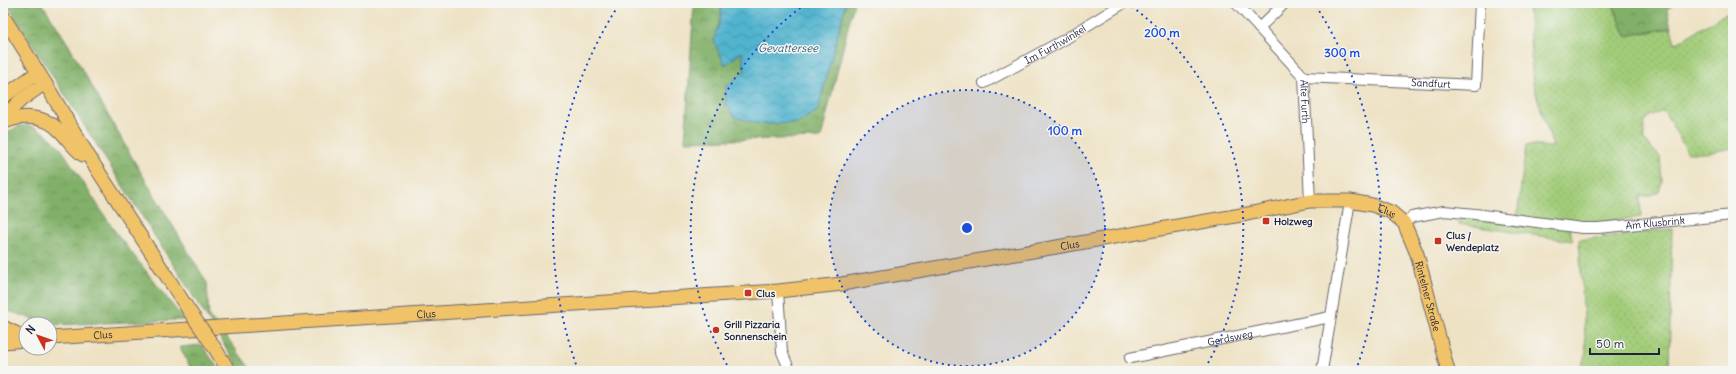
<svg xmlns="http://www.w3.org/2000/svg" width="1736" height="374" viewBox="0 0 1736 374" font-family="Delius,sans-serif">
  <style>
    .grass { fill: url(#grass-dots); stroke: #62775a }
    .forest { fill: url(#forest-crowns); stroke: #526952 }
    .water { fill: url(#water-waves); stroke: #3a6b85 }
    .lines { fill: none; stroke-linecap: round; stroke-linejoin: round }
    .minor-casing { stroke: #69656b; stroke-width: 12 }
    .major-casing { stroke: #69656b; stroke-width: 15 }
    .minor { stroke: #fff; stroke-width: 10 }
    .major { stroke: #f1c369; stroke-width: 13 }
    .major-bridge-casing { stroke: #69656b; stroke-width: 15; stroke-linecap: butt }
    .major-bridge { stroke: #f1c369; stroke-width: 13 }
    .ring { fill: none; stroke: #1d4ed8; stroke-width: 2; stroke-dasharray: 2 4 }
    .poi-dot { fill: #c8321e; stroke: #f6f6f2; stroke-width: 1.5 }
    .labels { text-anchor: middle; dominant-baseline: central; stroke-width: 3; stroke-linejoin: round; paint-order: stroke }
    .street-label { font-size: 10px; fill: #22223b; stroke: #f6f6f2 }
    .poi-label { font-size: 10px; font-weight: bold; fill: #22223b; stroke: #f6f6f2; text-anchor: start }
    .water-label { font-size: 11px; font-style: italic; fill: #355c76; stroke: #f6f6f2 }
    .centre { fill: #1d4ed8; stroke: #f6f6f2; stroke-width: 2 }
    .ring-label { font-size: 12px; text-anchor: middle; font-weight: bold; fill: #1d4ed8; stroke: #f6f6f2; stroke-width: 3; stroke-linejoin: round; paint-order: stroke }
  </style>
  <defs>
    <pattern id="grass-dots" width="8" height="8" patternUnits="userSpaceOnUse"><rect width="8" height="8" fill="#a2cc78"/><path d="M2 2h.1M6 6h.1" fill="none" stroke="#8baf69" stroke-width="1.8" stroke-linecap="round"/></pattern>
    <pattern id="forest-crowns" width="20" height="18" patternUnits="userSpaceOnUse"><rect width="20" height="18" fill="#81b068"/><path d="M2 6a3 3 0 1 1 6 0M12 15a3 3 0 1 1 6 0" fill="none" stroke="#698f57"/></pattern>
    <pattern id="water-waves" width="16" height="10" patternUnits="userSpaceOnUse"><rect width="16" height="10" fill="#51b4cf"/><path d="M0 5q4-4 8 0t8 0" fill="none" stroke="#4392a9"/></pattern>
  </defs>
  <rect width="100%" height="100%" fill="#f6f6f2"/>
  <filter id="ink" filterUnits="userSpaceOnUse"><feTurbulence type="fractalNoise" baseFrequency=".025" numOctaves="2"/><feDisplacementMap in="SourceGraphic" scale="8" xChannelSelector="R" yChannelSelector="G"/><feConvolveMatrix kernelMatrix="1 2 1 2 8 2 1 2 1" color-interpolation-filters="sRGB"/></filter>
  <filter id="wash" filterUnits="userSpaceOnUse"><feTurbulence type="fractalNoise" baseFrequency=".012" numOctaves="4" result="noise"/><feDisplacementMap in="SourceGraphic" scale="16" xChannelSelector="R" yChannelSelector="G"/><feGaussianBlur stdDeviation="0.9" result="paint"/><feColorMatrix in="noise" values="0 0 0 0 0 0 0 0 0 0 0 0 0 0 0 0 0 1.4 0 .05"/><feComposite in="paint" operator="in"/></filter>
  <g filter="url(#wash)">
    <rect width="100%" height="100%" fill="#eee2c4"/>
    <g class="grass">
      <path d="M1528 3H1612L1626 36 1671 28 1675 44 1733 9V148L1705 153H1688L1664 111C1644 117 1643 120 1644 140L1660 157 1662 182 1659 192 1649 196H1640L1641 217 1569 227 1573 241 1459 224V212L1517 218 1526 145 1553 147 1533 84Z"/>
      <polygon points="1672,229 1669,371 1580,371 1586,352 1579,240"/>
    </g>
    <g class="forest">
      <polygon points="6,3 42,3 68,44 134,161 207,283 209,318 220,328 252,371 241,371"/>
      <polygon points="694,3 722,3 720,20 714,40 725,65 742,51 745,72 726,86 735,117 761,124 798,123 818,110 846,3 854,3 821,138 685,141"/>
      <polygon points="1612,3 1677,3 1667,9 1671,28 1626,36"/>
      <path d="M24 125C40 127 49 136 60 147L114 230 184 320 50 325 3 309V135L17 127Z"/>
      <polygon points="202,345 220,371 192,371 180,347"/>
    </g>
    <polygon class="water" points="722,3 846,3 818,110 798,123 760,124 735,117 726,105 726,86 745,72 742,52 725,65 714,40 720,20"/>
  </g>
  <g filter="url(#ink)">
    <g class="lines">
      <g class="minor-casing">
        <g id="minor">
          <path id="s1" d="M1236 3 1304 77 1310 201"/>
          <polyline points="1259,28 1285,3"/>
          <path id="s2" d="M1304 77 1476 85 1480 3"/>
          <path id="s3" d="M984 83 1062 41 1124 3"/>
          <path id="s4" d="M1404 223 1412 217 1444 211 1475 214 1582 228H1598L1733 215"/>
          <polyline points="778,291 782,352 790,371"/>
          <path id="s5" d="M1130 358 1330 317"/>
          <polyline points="1322,371 1350,201"/>
        </g>
      </g>
      <g class="major-casing">
        <g id="major">
          <polyline points="3,16 45,83 91,160 188,309"/>
          <polyline points="3,97 38,72"/>
          <polyline points="3,117 21,100 45,83"/>
          <path d="M3 123C21 114 45 115 60 131 68 139 74 149 83 155"/>
          <polyline points="3,327 26,338"/>
          <path id="s6" d="M50 338 778 291 842 284 1247 214 1310 201H1350L1372 205 1391 212 1404 223 1417 254 1448 371"/>
          <polyline points="3,342 26,340"/>
          <polyline points="216,350 229,371"/>
        </g>
      </g>
      <use href="#minor" class="minor"/>
      <use href="#major" class="major"/>
      <g class="major-bridge-casing">
        <polyline id="major-bridge" points="188,309 216,350"/>
      </g>
      <use href="#major-bridge" class="major-bridge"/>
    </g>
  </g>
  <circle cx="967" cy="228" r="138" fill="#1d4ed8" fill-opacity=".12"/>
  <g class="ring">
    <circle cx="967" cy="228" r="138"/>
    <path d="M730 370A276 276 0 0 1 807 3M1127 3A276 276 0 0 1 1204 370"/>
    <path d="M578 370A414 414 0 0 1 618 6M1316 6A414 414 0 0 1 1356 370"/>
  </g>
  <g class="poi-dot">
    <rect x="1262" y="217" width="8" height="8" rx="2"/>
    <rect x="1434" y="237" width="8" height="8" rx="2"/>
    <rect x="744" y="289" width="8" height="8" rx="2"/>
    <circle cx="716" cy="330" r="4"/>
  </g>
  <g class="labels">
    <g class="street-label">
      <text stroke="none"><textPath href="#s3" startOffset="81">Im Furthwinkel</textPath></text>
      <text stroke="none"><textPath href="#s2" startOffset="127">Sandfurt</textPath></text>
      <text stroke="none"><textPath href="#s1" startOffset="125">Alte Furth</textPath></text>
      <text stroke="none"><textPath href="#s6" startOffset="1348">Clus</textPath></text>
      <text stroke="none"><textPath href="#s4" startOffset="255">Am Klusbrink</textPath></text>
      <text stroke="none"><textPath href="#s6" startOffset="1025">Clus</textPath></text>
      <text stroke="none"><textPath href="#s6" startOffset="1446">Rintelner Straße</textPath></text>
      <text stroke="none"><textPath href="#s6" startOffset="377">Clus</textPath></text>
      <text stroke="none"><textPath href="#s6" startOffset="53">Clus</textPath></text>
      <text stroke="none"><textPath href="#s5" startOffset="102">Gerdsweg</textPath></text>
    </g>
    <g class="poi-label">
      <text x="1274" y="221">Holzweg</text>
      <text x="1446" y="235">Clus /<tspan x="1446" dy="12">Wendeplatz</tspan></text>
      <text x="756" y="293">Clus</text>
      <text x="724" y="324">Grill Pizzaria<tspan x="724" dy="12">Sonnenschein</tspan></text>
    </g>
    <g class="water-label">
      <text x="788" y="48">Gevattersee</text>
    </g>
  </g>
  <circle cx="967" cy="228" r="6" class="centre"/>
  <g class="ring-label">
    <text x="1162" y="37">200 m</text>
    <text x="1342" y="57">300 m</text>
    <text x="1065" y="135">100 m</text>
  </g>
  <rect width="1736" height="374" fill="none" stroke="#f6f6f2" stroke-width="16"/>
  <g transform="translate(38 336) rotate(311)"><circle r="19" fill="#f6f6f2" stroke="#a1a1a9"/>
  <path d="M0-3L7 15L0 10L-7 15Z" fill="#c8321e"/>
  <text y="-6" font-size="11" font-weight="bold" text-anchor="middle" fill="#22223b">N</text>
  </g>
  <path d="M1590 348v6h69v-6" fill="none" stroke="#22223b" stroke-width="2"/>
  <text x="1596" y="348" font-size="12" fill="#22223b" stroke="#f6f6f2" stroke-width="3" paint-order="stroke">50 m</text>
</svg>
